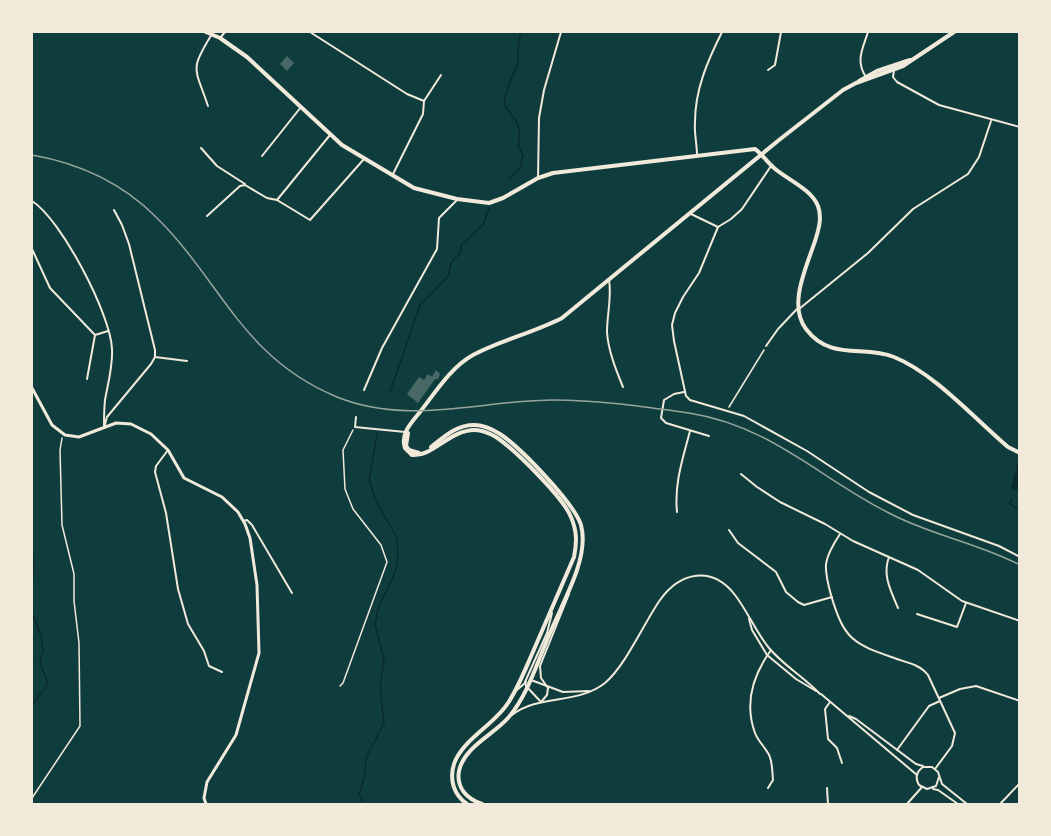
<svg xmlns="http://www.w3.org/2000/svg" width="1051" height="836" viewBox="0 0 1051 836" font-family="'Golos Text',sans-serif">
  <style>
    .lines { fill: none; stroke-linecap: round; stroke-linejoin: round }
    .stream { stroke: #0a2a2b; stroke-width: 1.5 }
    .canal { stroke: #0a2a2b; stroke-width: 7 }
    .building { fill: #486865 }
    .path { stroke: #f1e9da; stroke-width: 1.5 }
    .minor { stroke: #f1e9da; stroke-width: 2 }
    .tertiary { stroke: #f1e9da; stroke-width: 3 }
    .secondary { stroke: #f1e9da; stroke-width: 4 }
    .primary { stroke: #f1e9da; stroke-width: 4 }
    .rail { stroke: #97a49c; stroke-width: 1.5 }
  </style>
  <rect width="100%" height="100%" fill="#0f3d3e"/>
  <g class="lines">
    <g class="stream">
      <path d="M509 180 520 168 523 156 518 145C523 127 515 119 504 105 505 87 515 76 518 60 519 50 517 41 521 32"/>
      <polyline points="390,392 420,305 448,276 451,263 460,253 462,244 483,225 489,208"/>
      <polyline points="1012,499 1010,504 1020,510"/>
      <polyline points="32,553 34,564 32,585"/>
      <polyline points="32,613 41,636 43,649 40,663 48,684 32,705"/>
      <polyline points="364,804 359,794 365,775 366,758 384,723 380,687 384,660 375,624 379,606 396,570 398,554 397,538 376,501 369,480 377,434"/>
    </g>
    <polyline class="canal" points="1015,487 1020,466"/>
  </g>
  <g class="building">
    <polygon points="287,56 294,63 287,71 280,64"/>
    <polygon points="436,370 440,374 438,379 435,379 418,403 407,394 419,377 424,380 428,374 432,377"/>
  </g>
  <g class="lines">
    <g class="path">
      <polyline points="729,407 764,350"/>
      <polyline points="340,686 343,683 387,562 381,545 353,509 345,489 343,450 353,430"/>
      <polyline points="32,798 80,726 79,643 74,601 74,574 62,525 60,450 62,438"/>
    </g>
    <g class="minor">
      <polyline points="310,32 407,94 424,101"/>
      <polyline points="220,38 225,32"/>
      <polyline points="768,70 775,65 781,32"/>
      <polyline points="894,70 893,77 897,82 939,105 1020,127"/>
      <path d="M866 77C855 61 863 48 868 32"/>
      <path d="M208 106C195 67 189 71 212 34"/>
      <polyline points="201,148 217,166 245,184"/>
      <path d="M697 155C697 144 694 133 695 122 695 89 708 60 722 32"/>
      <polyline points="262,156 301,107"/>
      <polyline points="771,166 742,209 731,219 718,227 699,273 683,297 675,313 672,325 674,341 686,396 690,400 744,416 807,451 869,492 913,515 999,546 1020,557"/>
      <polyline points="393,174 423,114 424,101 441,75"/>
      <polyline points="538,178 539,118 544,90 561,32"/>
      <polyline points="277,200 310,220 364,159"/>
      <path d="M32 201C61 219 111 315 112 349 113 366 108 383 105 400 104 409 104 418 104 428L107 417 151 364 155 357V350L129 244 122 225 114 210"/>
      <polyline points="691,214 718,227"/>
      <polyline points="207,216 240,186 245,185 267,198 277,200 330,135"/>
      <polyline points="32,249 50,288 95,335 108,331"/>
      <path d="M609 280C612 297 607 314 607 332 608 350 616 370 623 387"/>
      <polyline points="799,309 868,253 913,209 968,174 979,157 991,121"/>
      <polyline points="766,346 778,329 797,309"/>
      <polyline points="155,357 187,361"/>
      <polyline points="87,379 95,335"/>
      <polyline points="364,390 382,348 437,249 439,218 457,200"/>
      <polyline points="684,392 674,394 664,400 661,418 666,423 709,436"/>
      <polyline points="356,417 355,427 405,432"/>
      <polyline points="168,450 156,466 155,472 166,513 178,589 188,624 204,651 209,666 222,672"/>
      <polyline points="741,474 757,487 780,502 825,524 853,541 918,570 962,601 1020,621"/>
      <path d="M677 512C674 484 683 458 690 431"/>
      <polyline points="243,521 247,520 252,525 292,593"/>
      <polyline points="729,530 738,543 776,572 786,592 798,602 804,605 832,597"/>
      <path d="M840 534C823 560 823 566 831 595 845 643 855 644 900 660 910 663 921 666 928 675L955 733 952 746 935 769"/>
      <path d="M889 557C882 575 891 591 898 608"/>
      <polyline points="552,613 547,633 525,682 526,686 541,702 547,695 548,688 541,678 540,666 569,594"/>
      <polyline points="917,614 957,627 966,603"/>
      <polyline points="749,619 752,630 767,655 796,679 816,691"/>
      <polyline points="531,680 563,692 589,691"/>
      <polyline points="517,690 526,682"/>
      <polyline points="821,694 917,775"/>
      <polyline points="939,698 960,689 976,686 1020,701"/>
      <polyline points="830,702 825,709 828,739 837,748 842,763"/>
      <path d="M512 715C539 694 577 705 605 683 626 665 644 623 660 600 680 572 712 565 735 595 748 612 756 632 769 648 784 666 804 677 820 694"/>
      <polyline points="849,716 856,719 916,764 923,766"/>
      <polyline points="897,750 929,706 940,701"/>
      <path d="M939 777 936 786 927 789 919 785C915 778 916 772 923 767H932L938 772 942 784 967 804"/>
      <path d="M768 788 773 780C772 771 773 761 768 753 764 746 758 741 755 733 744 703 753 675 771 650"/>
      <polyline points="827,788 828,804"/>
      <polyline points="933,789 938,790 958,804"/>
      <polyline points="907,804 922,787"/>
      <polyline points="1000,804 1020,783"/>
    </g>
    <polyline class="tertiary" points="32,388 52,425 65,435 79,437 116,423 131,424 151,434 168,450 184,478 222,497 238,512 245,524 250,538 257,585 259,653 236,735 207,782 204,798 206,804"/>
    <path class="secondary" d="M206 32 220 38 247 57 342 145 414 188 457 199 489 203 503 198 538 178 553 173 755 149C762 154 767 162 774 168 788 180 811 189 818 206 822 217 819 228 816 238 808 264 787 304 806 329 830 361 863 345 894 357 934 373 975 419 1008 447L1020 453"/>
    <g class="primary">
      <polyline points="859,81 877,71 910,60"/>
      <polyline points="408,433 406,446 409,450 419,453"/>
      <path d="M431 447C444 437 456 425 474 425 483 425 492 429 500 434 520 447 574 503 581 525 585 540 582 555 577 570 570 591 559 612 550 633 538 660 528 695 508 718 493 735 464 747 459 771 456 788 467 799 482 804"/>
      <path d="M467 804C454 795 449 780 454 764 462 740 494 725 508 703 518 688 525 670 532 654 546 622 560 589 574 557 577 542 577 531 571 517 563 497 514 449 496 437 489 433 483 430 475 430 449 430 433 457 412 455L405 448C400 434 411 423 420 412 435 393 451 367 473 355 501 340 533 333 562 318L779 140 843 90 856 83 903 66 954 32"/>
    </g>
    <path class="rail" d="M32 155C78 163 122 183 156 217 222 282 242 358 337 397 409 426 481 400 554 400 599 400 645 407 689 413 771 426 818 477 889 513 930 535 978 543 1020 565"/>
  </g>
  <rect width="1051" height="836" fill="none" stroke="#f1e9da" stroke-width="66"/>
</svg>
